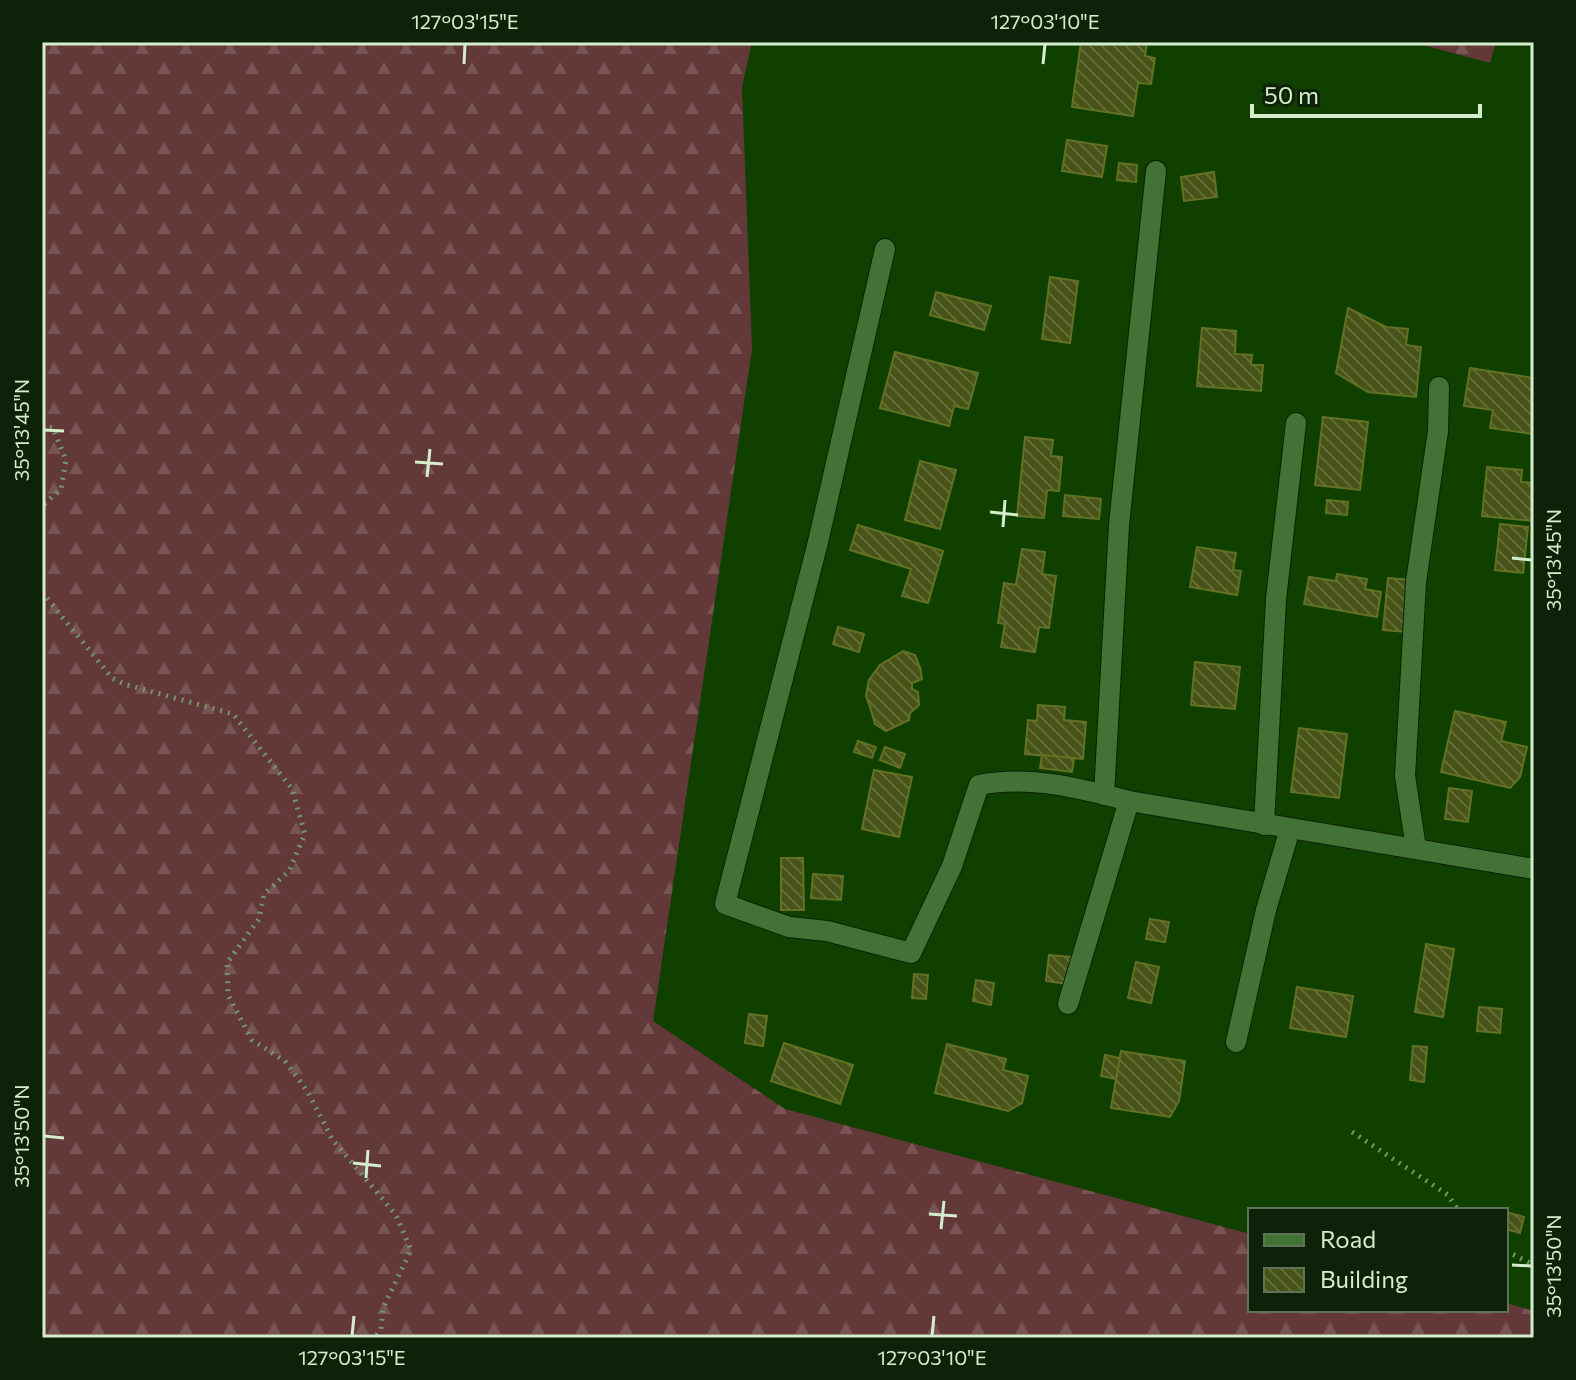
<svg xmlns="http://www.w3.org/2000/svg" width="1576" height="1380" viewBox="0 0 1576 1380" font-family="Commissioner,sans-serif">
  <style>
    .forest { fill: url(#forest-firs) }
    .building { fill: url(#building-back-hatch); stroke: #637222; stroke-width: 2 }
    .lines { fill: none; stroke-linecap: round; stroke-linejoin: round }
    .street-casing { stroke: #0a2304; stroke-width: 22 }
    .path { stroke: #719766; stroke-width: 5; stroke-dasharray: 2 6; stroke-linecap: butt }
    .street { stroke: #427235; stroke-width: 20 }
    .ticks { fill: none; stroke: #d4eecd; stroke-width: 3 }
    .neatline { fill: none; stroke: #d4eecd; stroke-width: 3 }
    .ticks-label { font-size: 20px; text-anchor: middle; fill: #d4eecd }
  </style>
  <defs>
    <pattern id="forest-firs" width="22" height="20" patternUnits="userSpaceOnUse" patternTransform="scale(2)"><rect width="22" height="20" fill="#633838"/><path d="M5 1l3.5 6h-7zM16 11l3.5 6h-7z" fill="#785554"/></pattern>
    <pattern id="building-back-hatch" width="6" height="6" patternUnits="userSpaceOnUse" patternTransform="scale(2)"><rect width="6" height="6" fill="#485317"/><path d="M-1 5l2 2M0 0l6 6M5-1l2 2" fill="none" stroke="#626c38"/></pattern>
  </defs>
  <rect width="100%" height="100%" fill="#0f4000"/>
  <g class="forest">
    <polygon points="42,42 752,42 742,87 752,349 653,1021 785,1109 1250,1234 1250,1310 1506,1310 1506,1303 1534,1311 1534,1338 42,1338"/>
    <polygon points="1412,42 1496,42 1490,63"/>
  </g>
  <g class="building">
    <polygon points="1081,42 1147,42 1145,56 1155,58 1151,84 1138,83 1133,116 1072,107"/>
    <polygon points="1067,140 1107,146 1102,177 1062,171"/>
    <polygon points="1119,163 1137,165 1136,182 1117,180"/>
    <polygon points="1214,172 1217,197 1184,201 1181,177"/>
    <polygon points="1050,277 1078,281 1070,343 1042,339"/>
    <polygon points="936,292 991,306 984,330 930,315"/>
    <polygon points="1348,308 1386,327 1408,329 1406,345 1421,347 1416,397 1368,392 1336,373"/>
    <polygon points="1202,328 1236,331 1235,354 1252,355 1251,365 1263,365 1261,391 1197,386"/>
    <polygon points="895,352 978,373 968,409 954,406 949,426 880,408"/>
    <polygon points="1470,368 1534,378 1534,434 1490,428 1493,410 1464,406"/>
    <polygon points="1323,417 1368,422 1360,490 1315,485"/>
    <polygon points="1025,437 1053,440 1051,456 1062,457 1059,491 1047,490 1044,518 1017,516"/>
    <polygon points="920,461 956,470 940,529 905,520"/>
    <polygon points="1487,467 1522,470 1521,482 1534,483 1534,521 1482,516"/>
    <polygon points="1065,495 1101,499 1099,519 1063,516"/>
    <polygon points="1327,500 1348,502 1347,515 1326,513"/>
    <polygon points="1500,524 1528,527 1523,573 1495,570"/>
    <polygon points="858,525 943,551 928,603 902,596 911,569 850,550"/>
    <polygon points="1197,547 1236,553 1233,570 1241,571 1237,595 1190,587"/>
    <polygon points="1022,549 1045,552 1042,574 1056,576 1049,628 1039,627 1035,652 1001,647 1005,624 998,623 1004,583 1016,585"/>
    <polygon points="1337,574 1367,579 1365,589 1381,592 1377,617 1304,604 1309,577 1336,581"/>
    <polygon points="1388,578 1412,580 1408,632 1383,630"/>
    <polygon points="838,627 864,634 859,652 833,644"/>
    <polygon points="903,651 915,655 920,667 922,679 912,683 912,689 918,692 919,705 910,713 909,720 886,731 875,724 871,710 866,696 869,680 880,665"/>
    <polygon points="1195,662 1240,667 1235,709 1191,705"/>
    <polygon points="1038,705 1065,707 1064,720 1086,722 1083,759 1025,754 1028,720 1037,721"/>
    <polygon points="1455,711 1506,722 1501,741 1527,747 1520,777 1510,788 1441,772"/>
    <polygon points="1299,728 1347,734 1339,798 1291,792"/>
    <polygon points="858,741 876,747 872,758 854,752"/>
    <polygon points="885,747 905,754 900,768 880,760"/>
    <polygon points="1042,755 1074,758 1072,772 1040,768"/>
    <polygon points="874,770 912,777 899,837 862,829"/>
    <polygon points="1449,788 1472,791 1468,822 1445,819"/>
    <polygon points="781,858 803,858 804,910 781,910"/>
    <polygon points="813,874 843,876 841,900 811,898"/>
    <polygon points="1150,919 1169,922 1165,942 1146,939"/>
    <polygon points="1426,944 1454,949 1443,1017 1415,1012"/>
    <polygon points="1049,955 1071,957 1068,984 1046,981"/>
    <polygon points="1136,962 1159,967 1151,1003 1128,998"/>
    <polygon points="914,974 928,975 926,999 912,998"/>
    <polygon points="976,980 994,983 991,1005 973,1001"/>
    <polygon points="1297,987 1353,996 1346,1037 1290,1028"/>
    <polygon points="1479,1007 1502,1009 1500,1033 1477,1031"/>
    <polygon points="749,1014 767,1016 763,1046 745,1043"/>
    <polygon points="784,1043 853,1065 840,1104 771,1081"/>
    <polygon points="947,1044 1006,1059 1003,1070 1028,1076 1022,1103 1008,1111 935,1093"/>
    <polygon points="1413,1046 1427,1047 1424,1082 1410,1080"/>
    <polygon points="1121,1051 1185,1061 1179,1101 1170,1117 1111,1108"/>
    <polygon points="1105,1055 1120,1058 1116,1079 1101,1076"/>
    <polygon points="1506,1212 1524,1217 1520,1233 1506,1229"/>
  </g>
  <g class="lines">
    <g class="street-casing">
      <g id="street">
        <path d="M885 249 818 542 725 904 789 927 827 931 911 953 952 866 979 785C1029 775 1080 788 1129 801L1534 869"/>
        <polyline points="1104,795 1119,525 1156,171"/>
        <polyline points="1264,825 1276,599 1296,423"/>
        <polyline points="1416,848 1405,776 1416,582 1438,431 1439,387"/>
        <polyline points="1068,1004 1129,801"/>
        <polyline points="1236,1042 1266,910 1290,829"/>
      </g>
    </g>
    <g class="path">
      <polyline points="42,425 53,428 66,460 61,489 42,506"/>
      <polyline points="42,592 112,678 124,684 233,714 292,789 305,834 289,871 264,894 259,919 227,963 228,995 252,1040 285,1061 308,1092 332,1139 396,1215 411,1250 383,1308 381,1330 374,1338"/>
      <polyline points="1352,1132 1448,1195 1458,1210"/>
      <polyline points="1506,1251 1534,1265"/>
    </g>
    <use href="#street" class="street"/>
  </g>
  <path class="ticks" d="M464 64 465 44M1043 64 1045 44M44 430 64 431M415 462 443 464M427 477 430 449M990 512 1018 515M1003 527 1005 500M1512 558 1532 560M44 1136 64 1138M353 1163 381 1166M366 1178 368 1150M929 1214 957 1216M941 1229 944 1201M1512 1265 1532 1266M352 1336 354 1316M932 1336 934 1316"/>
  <rect width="1576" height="1380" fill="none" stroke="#0e2209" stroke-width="88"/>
  <rect x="1248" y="1208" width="260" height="104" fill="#0e2209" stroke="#5d7457" stroke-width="2"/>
  <rect x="1264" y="1234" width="40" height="12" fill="#427235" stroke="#5d7457" stroke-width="2"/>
  <text x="1320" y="1248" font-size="24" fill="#d4eecd">Road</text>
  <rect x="1264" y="1268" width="40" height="24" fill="url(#building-back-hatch)" stroke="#5d7457" stroke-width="2"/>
  <text x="1320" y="1288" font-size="24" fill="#d4eecd">Building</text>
  <path d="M1252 104v12h228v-12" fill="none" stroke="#d4eecd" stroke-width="4"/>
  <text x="1264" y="104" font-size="24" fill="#d4eecd" stroke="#0e2209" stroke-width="6" paint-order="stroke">50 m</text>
  <rect x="44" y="44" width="1488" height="1292" class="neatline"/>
  <g class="ticks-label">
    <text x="465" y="29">127°03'15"E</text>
    <text x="1045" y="29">127°03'10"E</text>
    <text transform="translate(22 430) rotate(-90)" y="7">35°13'45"N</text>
    <text transform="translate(1554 560) rotate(-90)" y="7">35°13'45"N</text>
    <text transform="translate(22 1136) rotate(-90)" y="7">35°13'50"N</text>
    <text transform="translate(1554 1266) rotate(-90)" y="7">35°13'50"N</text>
    <text x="352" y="1365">127°03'15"E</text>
    <text x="932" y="1365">127°03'10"E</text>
  </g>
</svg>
